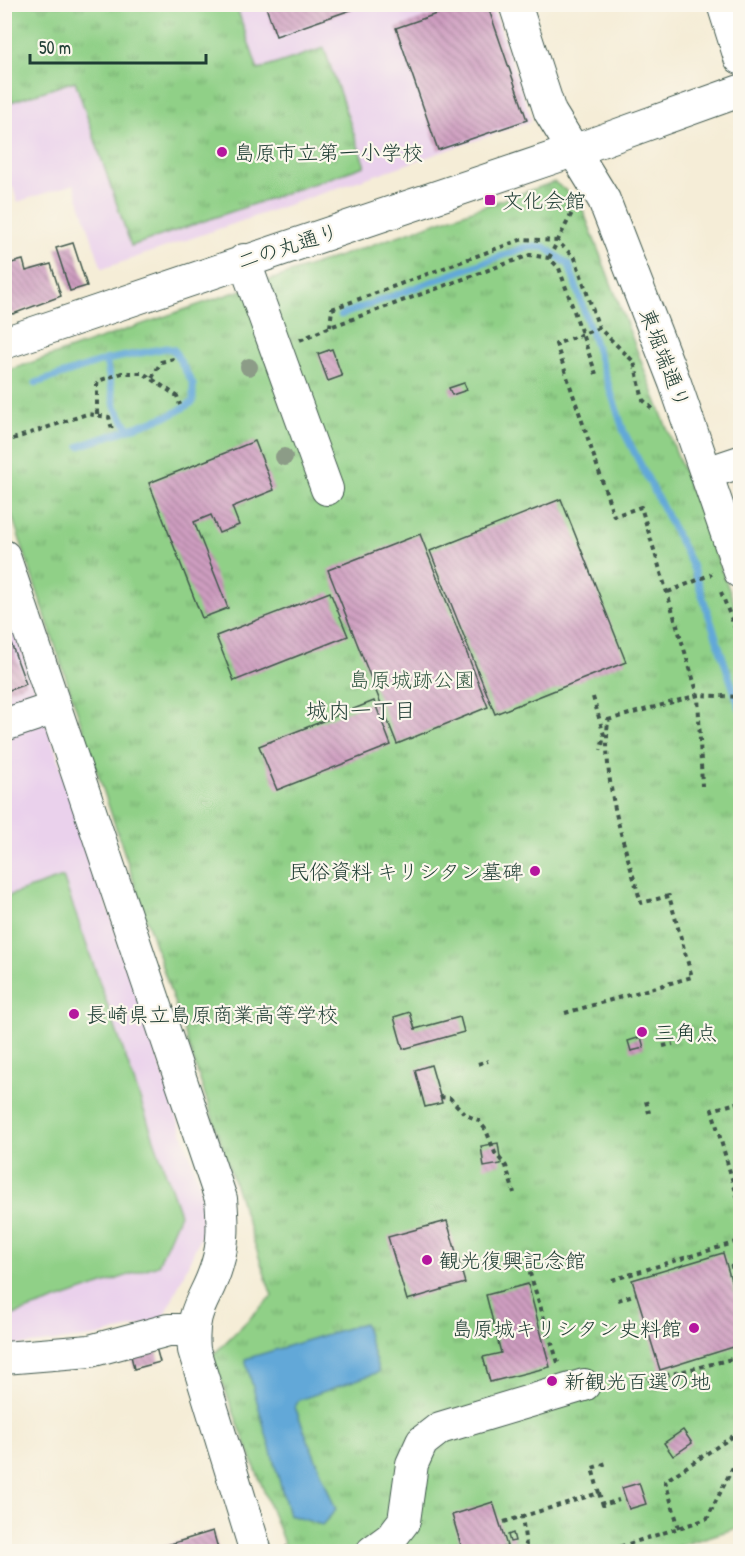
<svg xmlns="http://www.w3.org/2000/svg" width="745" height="1556" viewBox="0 0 745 1556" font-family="'Patrick Hand','Klee One',sans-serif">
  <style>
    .built { fill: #ead1ec }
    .park { fill: url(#park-tufts); stroke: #58865e; stroke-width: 1.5 }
    .pitch { fill: #90d087; stroke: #58865e; stroke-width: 1.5 }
    .water { fill: #62a8d8; stroke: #407286; stroke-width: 1.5 }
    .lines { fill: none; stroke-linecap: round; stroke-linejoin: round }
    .stream { stroke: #62a8d8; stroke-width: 7 }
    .building { fill: url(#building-back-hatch) }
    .minor-casing { stroke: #3f574c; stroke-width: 34 }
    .path { stroke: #3f574c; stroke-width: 4; stroke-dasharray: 4.5 4.5; stroke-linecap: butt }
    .minor { stroke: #fff; stroke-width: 32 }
    .tree { fill: #8c9c87 }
    .poi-dot { fill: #b5179e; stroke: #fbf7ec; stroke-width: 2 }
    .labels { text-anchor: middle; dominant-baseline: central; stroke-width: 4.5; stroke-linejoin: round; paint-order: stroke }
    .poi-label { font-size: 21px; fill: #1f3d34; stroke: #fbf7ec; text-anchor: start }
    .street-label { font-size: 21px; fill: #1f3d34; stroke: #fbf7ec }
    .park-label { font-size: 21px; fill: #365a45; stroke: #fbf7ec }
    .neighbourhood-label { font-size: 22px; fill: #1f3d34; stroke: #fbf7ec }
  </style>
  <defs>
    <pattern id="park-tufts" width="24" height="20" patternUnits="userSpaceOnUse" patternTransform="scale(1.5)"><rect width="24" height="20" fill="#90d087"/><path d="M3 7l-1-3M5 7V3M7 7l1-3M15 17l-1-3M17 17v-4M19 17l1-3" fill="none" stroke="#75aa6f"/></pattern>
    <pattern id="building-back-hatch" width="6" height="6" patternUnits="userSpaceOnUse" patternTransform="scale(1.5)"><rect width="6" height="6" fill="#ce9dc0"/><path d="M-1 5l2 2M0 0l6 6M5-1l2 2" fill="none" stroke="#a7819d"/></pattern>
  </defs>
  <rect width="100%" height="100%" fill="#fbf7ec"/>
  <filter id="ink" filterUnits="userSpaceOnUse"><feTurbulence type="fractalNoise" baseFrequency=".0167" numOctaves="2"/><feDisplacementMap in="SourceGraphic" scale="12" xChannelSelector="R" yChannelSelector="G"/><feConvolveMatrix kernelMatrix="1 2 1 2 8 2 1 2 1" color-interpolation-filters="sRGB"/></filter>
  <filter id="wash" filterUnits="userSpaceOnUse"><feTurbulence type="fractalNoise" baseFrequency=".008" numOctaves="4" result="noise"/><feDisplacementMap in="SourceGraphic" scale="24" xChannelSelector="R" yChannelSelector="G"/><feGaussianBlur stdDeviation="1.35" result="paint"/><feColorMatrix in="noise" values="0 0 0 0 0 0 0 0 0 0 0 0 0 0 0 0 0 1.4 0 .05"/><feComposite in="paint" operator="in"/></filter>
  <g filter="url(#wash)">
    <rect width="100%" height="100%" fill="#f5edd7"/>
    <g class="built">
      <polygon points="4,5 492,5 532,121 102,269 74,184 17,202 13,187 5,190"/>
      <polygon points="4,595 204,1198 204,1229 163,1320 94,1337 4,1347"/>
    </g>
    <g class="park">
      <polygon points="4,5 236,5 258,70 324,48 365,166 131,246 75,81 5,104"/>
      <polygon points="554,182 579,200 740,618 740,1527 663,1551 287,1551 212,1356 272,1296 5,495 4,372"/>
    </g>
    <polygon class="pitch" points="63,877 180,1214 158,1265 5,1318 5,897"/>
    <polygon class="water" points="364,1323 379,1372 299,1400 295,1407 336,1510 322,1525 289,1515 245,1359"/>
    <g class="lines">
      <g class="stream">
        <polyline points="341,315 526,247 545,247 569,265 624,432 692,565 740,709"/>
        <polyline points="106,360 115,407 129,429"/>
        <polyline points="36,383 106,360 166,348 174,350 193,384 193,402 173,414 80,446"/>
      </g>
    </g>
    <g id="blocks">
      <g class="building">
        <polygon points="265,4 361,4 362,6 276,36"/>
        <polygon points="465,4 487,4 527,120 438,150 396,28"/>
        <polygon points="73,243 87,286 70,291 56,248"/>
        <polygon points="23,260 26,271 51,264 61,296 13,314 4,311 4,265"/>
        <polygon points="332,349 342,376 328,381 318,354"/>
        <polygon points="464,383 467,390 452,395 449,388"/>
        <polygon points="255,441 274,490 232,507 239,525 219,533 211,515 194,522 228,608 202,618 149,483"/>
        <polygon points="561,499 626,662 495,714 430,551"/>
        <polygon points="420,534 488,707 397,744 328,570"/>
        <polygon points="330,592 348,636 234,681 216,636"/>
        <polygon points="4,624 26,684 4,692"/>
        <polygon points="374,701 391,745 277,790 259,746"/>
        <polygon points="410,1012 415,1029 460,1017 464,1032 403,1049 394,1017"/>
        <polygon points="641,1037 644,1048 631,1051 628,1041"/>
        <polygon points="431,1065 442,1103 425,1107 415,1070"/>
        <polygon points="498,1143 501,1164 484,1167 481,1146"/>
        <polygon points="447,1221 465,1283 407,1300 388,1237"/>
        <polygon points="723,1253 740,1311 740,1345 660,1370 632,1280"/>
        <polygon points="528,1284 550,1367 490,1382 483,1357 501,1353 486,1295"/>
        <polygon points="155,1344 160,1362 134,1369 130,1351"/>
        <polygon points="683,1430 692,1443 673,1456 664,1443"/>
        <polygon points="639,1483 646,1504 629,1509 622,1488"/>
        <polygon points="493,1502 507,1546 490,1552 463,1552 452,1515"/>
        <polygon points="213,1531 219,1552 155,1552 154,1549"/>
        <polygon points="513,1533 515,1541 510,1542 508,1535"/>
        <polygon points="286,1546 294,1552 282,1552"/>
      </g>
    </g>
  </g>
  <g filter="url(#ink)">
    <use href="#blocks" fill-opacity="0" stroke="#3f574c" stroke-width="1.5"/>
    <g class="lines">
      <g class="minor-casing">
        <g id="minor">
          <polyline points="515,4 550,112 604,200 675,383 740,572"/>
          <polyline points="723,4 740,58"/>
          <polyline points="244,260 327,489"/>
          <polyline points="4,343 573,151 740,91"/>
          <polyline points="707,473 740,462"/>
          <path d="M4 556 221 1199C223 1221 224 1243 217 1265 207 1300 190 1307 194 1350L256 1552"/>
          <polyline points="4,725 55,708"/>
          <polyline points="4,1358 90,1351 168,1330 192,1330"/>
          <polyline points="372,1552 391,1538 404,1521 412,1464 422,1442 440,1428 584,1385"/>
        </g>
      </g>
      <g class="path">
        <polyline points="549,258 576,205"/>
        <polyline points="330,327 332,309 523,239 557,241 575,258 599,328 634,362 643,400 655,411"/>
        <polyline points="599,328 556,344 614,516 641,507 698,695 702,786"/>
        <polyline points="300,340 330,327 530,255 549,258 559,268 596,374"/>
        <polyline points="152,378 161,362 174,359"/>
        <polyline points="97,414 97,385 101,380 122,373 143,373 177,396 180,405"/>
        <polyline points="4,442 87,414 109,417 112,430"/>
        <polyline points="668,592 712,574"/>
        <polyline points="721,592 740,641"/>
        <polyline points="593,697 604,735 601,750"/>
        <path d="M565 1013 692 977 669 896 641 903C624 843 602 783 608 720L698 695 740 697"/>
        <polyline points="663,1046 673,1044"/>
        <polyline points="478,1064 488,1061"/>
        <polyline points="440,1097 450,1098 466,1115 478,1120 486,1130 495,1153 506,1166 514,1193"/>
        <polyline points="646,1101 649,1113"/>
        <polyline points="740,1102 712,1110 740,1206"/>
        <polyline points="527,1264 559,1366"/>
        <polyline points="730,1267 740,1265"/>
        <polyline points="612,1280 740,1241"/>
        <polyline points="618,1300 636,1294"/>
        <polyline points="639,1382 740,1357"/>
        <polyline points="740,1431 735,1435 740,1443"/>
        <polyline points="599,1493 603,1505 619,1500"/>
        <polyline points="504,1522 599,1493 592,1468 607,1463"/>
        <polyline points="679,1528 665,1481 735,1435"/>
        <polyline points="519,1552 526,1545 522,1517"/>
        <polyline points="603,1552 707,1519 740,1453"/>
      </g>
      <use href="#minor" class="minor"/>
    </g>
    <g class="tree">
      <circle cx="249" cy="367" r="9"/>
      <circle cx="284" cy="457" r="9"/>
    </g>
  </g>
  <g class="poi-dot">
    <circle cx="222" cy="152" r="6"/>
    <rect x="484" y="194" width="12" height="12" rx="3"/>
    <circle cx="535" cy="871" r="6"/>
    <circle cx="74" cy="1014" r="6"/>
    <circle cx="642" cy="1032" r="6"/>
    <circle cx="427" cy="1260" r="6"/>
    <circle cx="694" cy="1328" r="6"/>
    <circle cx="552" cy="1381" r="6"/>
  </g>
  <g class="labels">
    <g class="poi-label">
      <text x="234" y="152">島原市立第一小学校</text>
      <text x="502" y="200">文化会館</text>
      <text x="523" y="871" text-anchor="end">民俗資料 キリシタン墓碑</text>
      <text x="86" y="1014">長崎県立島原商業高等学校</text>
      <text x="654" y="1032">三角点</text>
      <text x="439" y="1260">観光復興記念館</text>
      <text x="682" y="1328" text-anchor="end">島原城キリシタン史料館</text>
      <text x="564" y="1381">新観光百選の地</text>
    </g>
    <g class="street-label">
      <text transform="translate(288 246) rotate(-18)">二の丸通り</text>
      <text transform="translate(665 358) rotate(69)">東堀端通り</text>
    </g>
    <g class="park-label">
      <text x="412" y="679">島原城跡公園</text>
    </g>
    <g class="neighbourhood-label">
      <text x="361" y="710">城内一丁目</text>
    </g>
  </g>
  <rect width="745" height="1556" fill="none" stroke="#fbf7ec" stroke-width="24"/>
  <path d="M30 54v9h176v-9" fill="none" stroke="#1f3d34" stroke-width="3"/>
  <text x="39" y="54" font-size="18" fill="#1f3d34" stroke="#fbf7ec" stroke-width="4.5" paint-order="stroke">50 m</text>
</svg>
